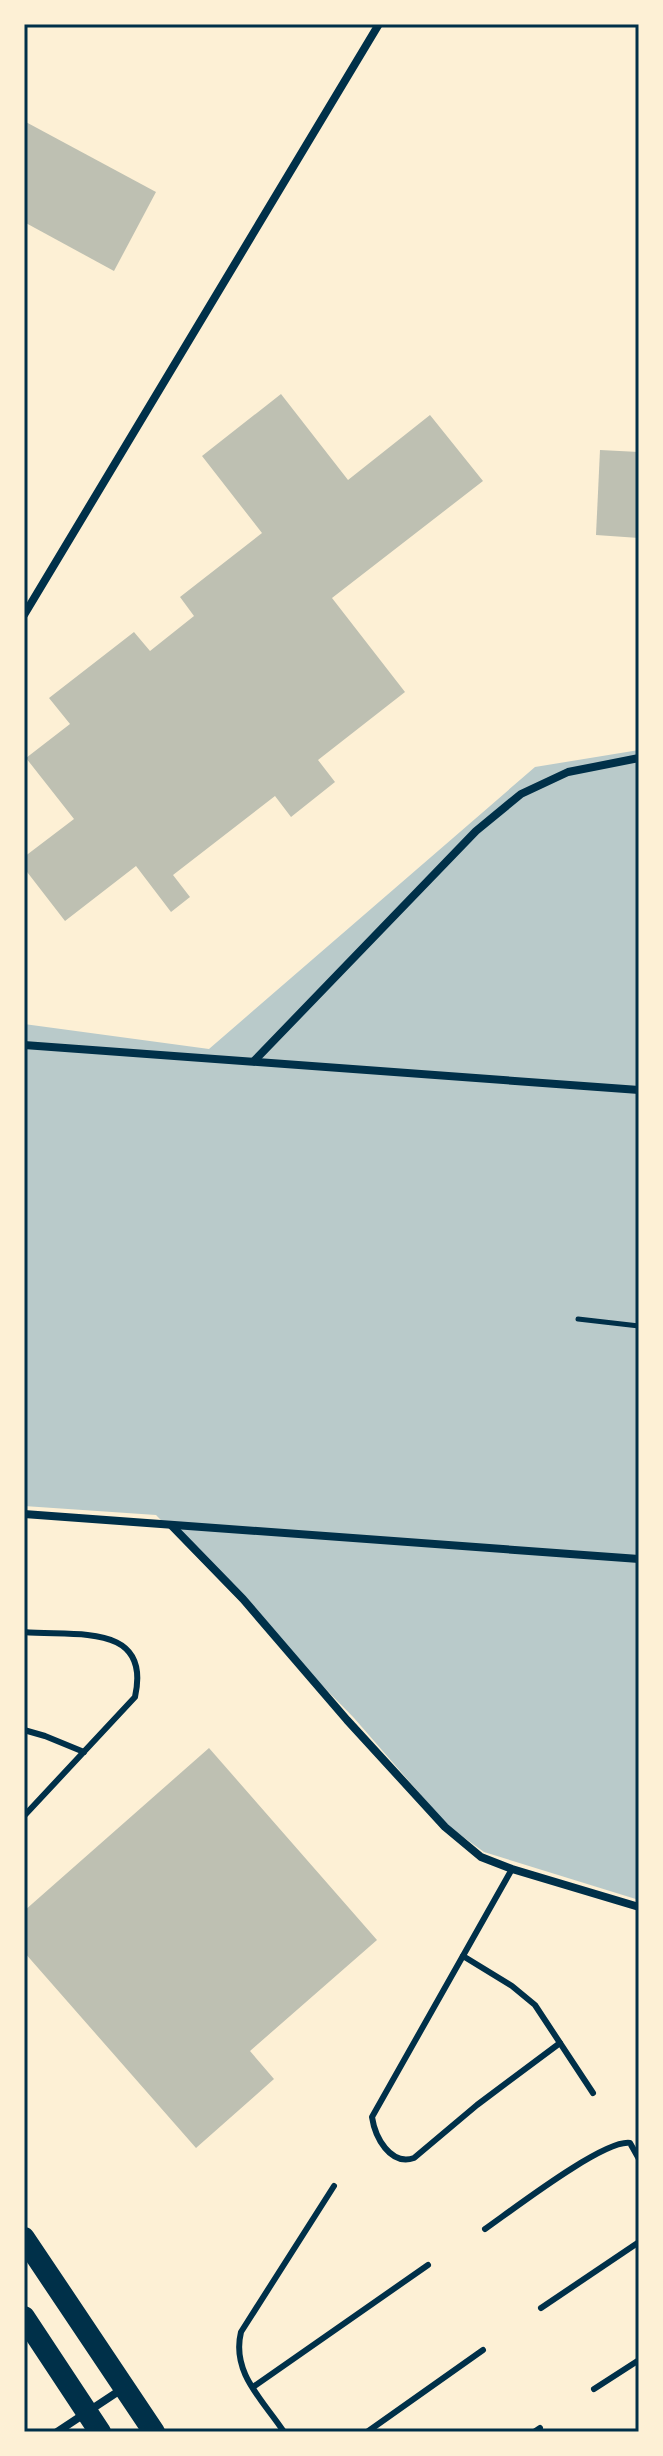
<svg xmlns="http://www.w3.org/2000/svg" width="663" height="2456" viewBox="0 0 663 2456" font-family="Jost,sans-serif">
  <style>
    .green { fill: #b9caca }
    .building { fill: #bec0b2 }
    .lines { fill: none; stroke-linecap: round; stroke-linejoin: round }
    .path { stroke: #003049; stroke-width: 5 }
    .service { stroke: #003049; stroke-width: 6 }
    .minor { stroke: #003049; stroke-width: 8 }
    .trunk { stroke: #003049; stroke-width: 22 }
    .neatline { fill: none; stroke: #003049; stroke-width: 3 }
  </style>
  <rect width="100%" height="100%" fill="#fdf0d5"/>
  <polygon class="green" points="639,750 639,1900 484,1852 448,1826 354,1718 156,1515 24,1506 24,1024 209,1049 535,767"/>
  <g class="building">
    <polygon points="24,121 156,192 114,271 24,222"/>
    <polygon points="281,394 348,480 430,415 483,481 332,598 405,692 318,760 335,782 291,817 275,796 173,875 190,897 171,912 136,866 65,921 24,868 24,857 74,819 26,758 70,724 49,698 134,632 150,651 194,616 180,597 262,533 202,456"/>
    <polygon points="600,450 639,452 639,538 596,535"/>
    <polygon points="209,1748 377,1940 250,2051 274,2079 196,2148 24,1952 24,1911"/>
  </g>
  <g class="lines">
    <polyline class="path" points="578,1319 639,1326"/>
    <g class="service">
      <path d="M24 1632C73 1637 152 1621 135 1697L24 1816"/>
      <polyline points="24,1730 45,1736 84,1752"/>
      <path d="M512 1869 372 2117C375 2137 390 2166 414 2158L477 2105 560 2043"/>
      <polyline points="463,1956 512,1986 535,2005 593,2093"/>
      <path d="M485 2229C511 2211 604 2139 630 2143L639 2159"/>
      <polyline points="541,2308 639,2242"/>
      <polyline points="253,2387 428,2265"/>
      <polyline points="594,2389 639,2360"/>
      <path d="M284 2432C263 2400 231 2373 241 2332L334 2186"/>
      <polyline points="367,2432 483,2350"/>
      <polyline points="534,2432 540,2428"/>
    </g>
    <g class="minor">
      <polyline points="24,615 379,24"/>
      <polyline points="24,1045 639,1090"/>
      <polyline points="254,1061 476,831 521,794 568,772 639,758"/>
      <polyline points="24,1514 639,1559"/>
      <polyline points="172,1526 243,1599 347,1720 445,1827 481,1857 512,1869 639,1907"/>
      <polyline points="57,2432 122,2389"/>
    </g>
    <g class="trunk">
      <polyline points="24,2238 154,2432"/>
      <polyline points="24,2317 100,2432"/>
    </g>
  </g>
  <rect width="663" height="2456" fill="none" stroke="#fdf0d5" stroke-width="52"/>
  <rect x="26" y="26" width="611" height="2404" class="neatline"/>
</svg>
